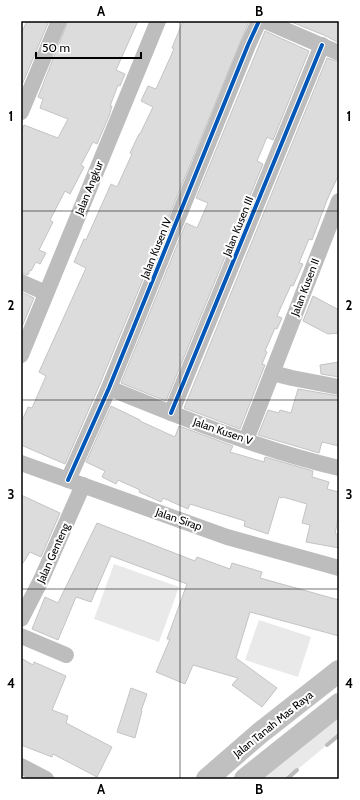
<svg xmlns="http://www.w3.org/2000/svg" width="360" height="800" viewBox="0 0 360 800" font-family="Cabin,sans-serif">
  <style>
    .green { fill: #e9e9e9 }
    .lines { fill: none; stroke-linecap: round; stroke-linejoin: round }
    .stream { stroke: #bbb; stroke-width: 4 }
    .building { fill: #dcdcdc; stroke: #c4c4c4 }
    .street { stroke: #bdbdbd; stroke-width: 16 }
    .secondary { stroke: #c0c0c0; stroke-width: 22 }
    .cycleway-casing { stroke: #fff; stroke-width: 6 }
    .cycleway { stroke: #0057b8; stroke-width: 4 }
    .grid { fill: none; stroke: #000; stroke-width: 1; stroke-opacity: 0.55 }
    .labels { text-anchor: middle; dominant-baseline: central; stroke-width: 4; stroke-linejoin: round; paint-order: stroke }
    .street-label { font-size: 11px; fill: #000; stroke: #fff }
    .neatline { fill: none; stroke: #000; stroke-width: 1.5 }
    .grid-label { font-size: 13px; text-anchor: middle; font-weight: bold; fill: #000 }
  </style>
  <rect width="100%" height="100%" fill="#fff"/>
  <g class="green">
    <polygon points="114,564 179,587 159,642 94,619"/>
    <polygon points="259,620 311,637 298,677 245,660"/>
    <polygon points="339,704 339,735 286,779 248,779"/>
  </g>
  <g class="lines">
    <g class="stream">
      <polyline points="327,745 339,735"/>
      <polyline points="287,779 297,770"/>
    </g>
  </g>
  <g class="building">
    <polygon points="27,21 49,21 21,87 21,34"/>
    <polygon points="68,21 138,21 116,70 125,74 120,86 118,85 110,106 112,106 109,116 97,144 93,142 81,165 84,167 70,194 65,191 50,220 53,222 39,250 46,253 40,264 36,262 31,271 30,270 28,275 21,273 21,133 24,125 58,138 68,119 40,108 43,99 38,97"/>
    <polygon points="183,21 249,21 100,384 65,464 21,445 21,423 28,407 32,408 46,376 39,372 86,268 74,262 84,239 86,240 111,184 117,187 132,154 130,153 139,134 140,134 153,107 141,101 148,86 156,89 174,49 172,48"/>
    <polygon points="289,21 339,21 339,43 326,36"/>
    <polygon points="265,31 309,51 273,140 267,137 257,161 263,164 166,401 121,383 186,223 197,228 208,203 196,198"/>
    <polygon points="327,58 339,62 339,174 327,200 312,240 309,239 299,263 303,264 293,286 291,285 277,316 282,318 277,329 275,328 265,351 267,352 262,364 265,365 240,429 184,408"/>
    <polygon points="21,292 34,298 21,329"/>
    <polygon points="313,296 339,310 339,333 328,334 303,321"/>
    <polygon points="339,362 339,377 321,374 320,365"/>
    <polygon points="298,389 339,396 339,446 322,442 319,453 258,435 268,410 279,413 280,410 291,413"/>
    <polygon points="111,406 140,420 140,421 175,437 179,426 233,446 230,452 264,462 265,457 313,471 312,477 329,482 327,489 339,492 339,514 335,534 339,534 339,548 306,542 310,525 302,523 307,504 283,497 282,498 279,497 268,534 244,526 245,521 190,504 188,509 163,498 161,502 139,492 140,490 118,480 116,484 102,477 105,471 86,462"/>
    <polygon points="21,495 60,513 41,557 30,552 21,566"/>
    <polygon points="97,523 195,561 197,557 230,569 232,563 262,572 260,578 339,600 339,636 250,612 236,658 277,688 262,707 232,685 238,678 193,665 185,684 156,672 170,639 167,639 187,584 111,556 91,602 76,597 58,640 32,629 45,597 58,603"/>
    <polygon points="21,658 33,665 34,662 66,676 52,710 68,716 66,723 112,747 97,777 53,754 52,757 21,745"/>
    <polygon points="131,688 147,694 141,711 142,711 135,738 117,732"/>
  </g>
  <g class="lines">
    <g class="street">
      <polyline points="265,21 339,53"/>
      <polyline points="21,112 59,21"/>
      <polyline points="21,282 46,293"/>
      <polyline points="21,355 158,21"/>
      <polyline points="272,373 292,378 339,387"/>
      <path d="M109 388C183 418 261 450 339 468"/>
      <polyline points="171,413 322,45"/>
      <polyline points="246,440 339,201"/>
      <polyline points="21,463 227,537 339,568"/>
      <polyline points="68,480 109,388 248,45 259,21"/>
      <polyline points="21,619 41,580 83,485"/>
      <polyline points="21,636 66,655"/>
      <polyline points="21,766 46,779"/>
    </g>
    <g class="secondary">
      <polyline points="207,779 260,733 339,671"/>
      <polyline points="245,779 339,704"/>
    </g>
    <g class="cycleway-casing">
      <g id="cycleway">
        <polyline points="171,413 322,45"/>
        <polyline points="68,480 109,388 248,45 259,21"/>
      </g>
    </g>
    <use href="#cycleway" class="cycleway"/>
  </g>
  <path class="grid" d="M180 21V779M21 211H339M21 400H339M21 589H339"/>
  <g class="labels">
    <g class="street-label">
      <text transform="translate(89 188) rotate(-68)">Jalan Angkur</text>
      <text transform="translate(238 226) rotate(-68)">Jalan Kusen III</text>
      <text transform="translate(156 248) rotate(-68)">Jalan Kusen IV</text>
      <text transform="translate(305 287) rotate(-69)">Jalan Kusen II</text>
      <text transform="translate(223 431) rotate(19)">Jalan Kusen V</text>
      <text transform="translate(179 519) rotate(19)">Jalan Sirap</text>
      <text transform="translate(53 553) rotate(-66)">Jalan Genteng</text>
      <text transform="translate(273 724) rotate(-39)">Jalan Tanah Mas Raya</text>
    </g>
  </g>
  <rect width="360" height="800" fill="none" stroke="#ffffff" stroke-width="44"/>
  <path d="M36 52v6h105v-6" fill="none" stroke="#000000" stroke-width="2"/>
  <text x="42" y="52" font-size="12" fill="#000000" stroke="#ffffff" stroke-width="3" paint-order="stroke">50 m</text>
  <rect x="22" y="22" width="316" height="756" class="neatline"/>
  <g class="grid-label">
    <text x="101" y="16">A</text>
    <text x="259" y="16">B</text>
    <text x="11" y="121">1</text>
    <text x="349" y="121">1</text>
    <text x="11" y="310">2</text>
    <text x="349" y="310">2</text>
    <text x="11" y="499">3</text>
    <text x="349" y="499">3</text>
    <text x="11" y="688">4</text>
    <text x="349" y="688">4</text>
    <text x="101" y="794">A</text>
    <text x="259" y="794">B</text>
  </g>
</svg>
